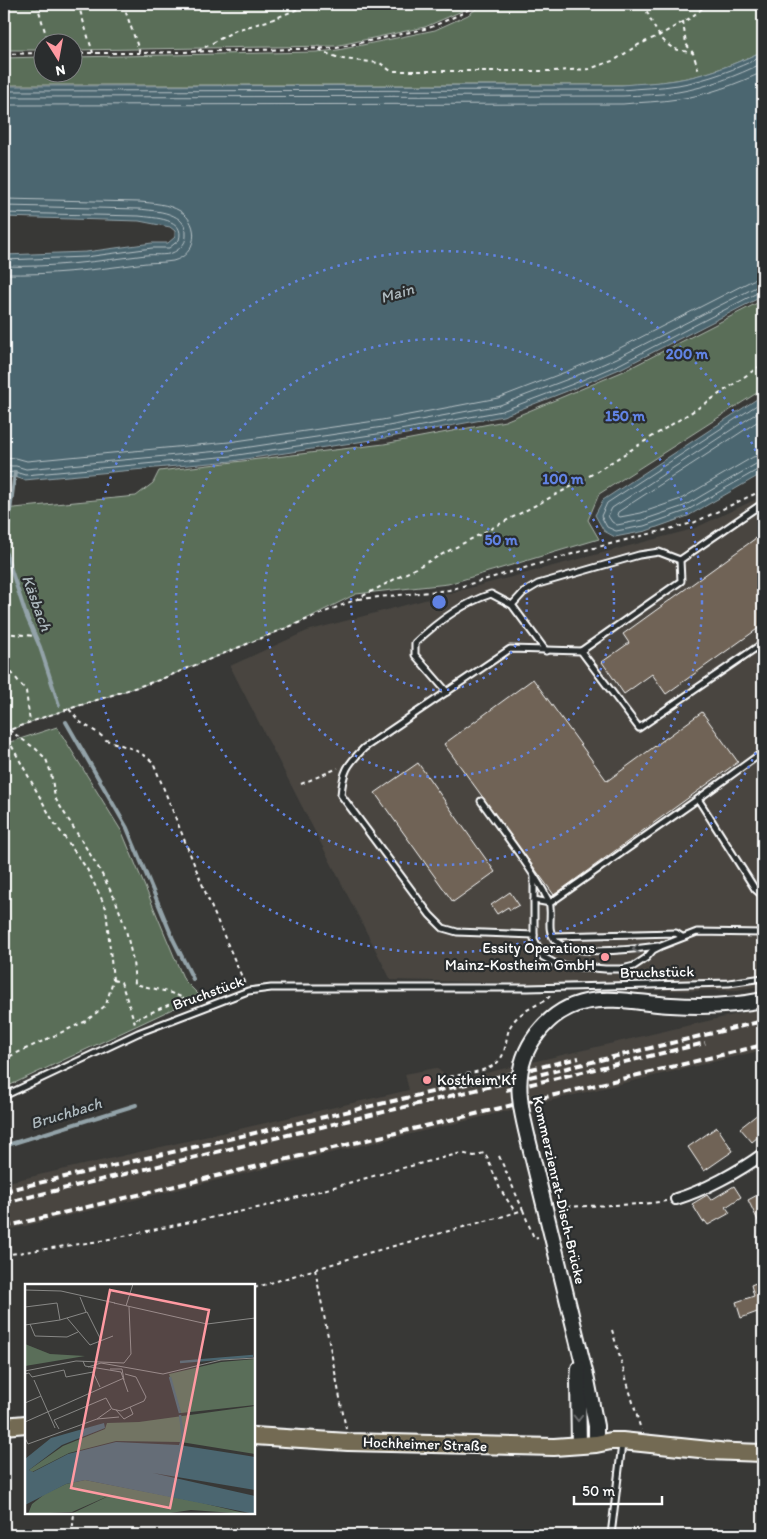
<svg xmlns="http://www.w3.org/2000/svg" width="767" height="1539" viewBox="0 0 767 1539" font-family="Itim,sans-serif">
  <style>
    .built { fill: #484540 }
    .green { fill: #5a6e59; stroke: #acb6ac }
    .water { fill: #4b6670; stroke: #93a3a9 }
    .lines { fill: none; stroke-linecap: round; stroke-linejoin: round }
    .shore { stroke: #b7c2c6; stroke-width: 1 }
    .stream { stroke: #93a3a9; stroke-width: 4 }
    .building { fill: #6f6456; stroke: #fff }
    .lane-casing { stroke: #fff; stroke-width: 9 }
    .street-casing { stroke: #fff; stroke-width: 14 }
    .secondary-casing { stroke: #fff; stroke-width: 18 }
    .primary-casing { stroke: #fff; stroke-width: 20 }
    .path { stroke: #fff; stroke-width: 2; stroke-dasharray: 4 4; stroke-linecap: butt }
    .lane { stroke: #2a2d2e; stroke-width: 5 }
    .street { stroke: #2a2d2e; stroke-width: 10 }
    .secondary { stroke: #2a2d2e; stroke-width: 14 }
    .primary { stroke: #736b52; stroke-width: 16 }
    .rail { stroke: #fff; stroke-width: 4; stroke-dasharray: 8 4; stroke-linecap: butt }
    .secondary-bridge-casing { stroke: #fff; stroke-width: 18; stroke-linecap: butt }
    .secondary-bridge { stroke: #2a2d2e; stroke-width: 14 }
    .oneway { stroke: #6a6c6d }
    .ring { fill: none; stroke: #6183e4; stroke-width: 2.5; stroke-dasharray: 2.5 5 }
    .poi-dot { fill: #ff9aa2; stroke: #2a2d2e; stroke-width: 2 }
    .labels { text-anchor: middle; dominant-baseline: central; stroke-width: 4.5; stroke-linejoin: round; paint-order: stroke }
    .poi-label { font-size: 15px; fill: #fff; stroke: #2a2d2e; text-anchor: end }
    .street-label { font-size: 15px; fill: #fff; stroke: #2a2d2e }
    .water-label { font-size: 16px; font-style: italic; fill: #aebabf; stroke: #2a2d2e }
    .inset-river { fill: none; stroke: #4b6670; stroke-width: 2.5 }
    .inset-road { fill: none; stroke: #888886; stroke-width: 1 }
    .view { fill: #ff9aa2; fill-opacity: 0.15; stroke: #ff9aa2; stroke-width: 2.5 }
    .inset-edge { fill: none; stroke: #fff; stroke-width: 2.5 }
    .centre { fill: #6183e4; stroke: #2a2d2e; stroke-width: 2.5 }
    .ring-label { font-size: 15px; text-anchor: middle; font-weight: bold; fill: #6183e4; stroke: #2a2d2e; stroke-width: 4.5; stroke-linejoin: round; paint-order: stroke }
  </style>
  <rect width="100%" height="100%" fill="#383836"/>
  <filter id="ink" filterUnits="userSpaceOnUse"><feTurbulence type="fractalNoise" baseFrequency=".02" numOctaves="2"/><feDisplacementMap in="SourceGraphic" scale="10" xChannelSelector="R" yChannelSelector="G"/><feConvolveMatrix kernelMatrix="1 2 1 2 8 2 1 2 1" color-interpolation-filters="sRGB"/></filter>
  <g filter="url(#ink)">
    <g class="built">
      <polygon points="763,496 763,985 738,990 687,991 633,989 566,991 512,983 391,980 230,666 307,631 693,529"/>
      <polygon points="763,1008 763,1050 4,1231 4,1183 409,1090 405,1074 436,1068 444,1074 447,1082"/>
    </g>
    <g class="green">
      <polygon points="4,4 472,4 462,11 425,27 335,46 73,50 72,42 42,42 42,50 4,50"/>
      <path d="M483 4H763V51C735 64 707 75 676 80 658 83 640 84 622 85H4V58L42 57V72H72L73 57 316 52 338 50 435 30 468 15Z"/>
      <polygon points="763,300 763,389 599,494 588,520 599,539 448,584 356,594 298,623 159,680 47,716 4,732 4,509 136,496 153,483 159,471 384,444 505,421 624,371"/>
      <polygon points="57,727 122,832 184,980 200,996 4,1088 4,744"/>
    </g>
    <g class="water">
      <path d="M763 51V296L622 368 575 388 503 416 385 438 232 461 24 480 15 477 4 478V255L86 252 152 243H168L175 237V231L170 227 139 221 4 217V86L622 85C640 83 658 83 676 80 707 75 735 64 763 51Z"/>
      <polygon points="763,395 763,473 688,516 646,531 615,537 604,531 595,515 603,500"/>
    </g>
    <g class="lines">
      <g class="shore">
        <path d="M4 91 622 90C641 88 660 88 678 85 708 80 736 69 763 56"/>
        <path d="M4 97 623 96C641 95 660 95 678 92 708 87 736 76 763 63"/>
        <path d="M4 105 623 104C641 102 660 102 678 99 708 95 736 84 763 72"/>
        <path d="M4 199 139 202C152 203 169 204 180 211 201 224 197 255 173 261 163 263 149 262 138 264 94 270 49 275 4 274"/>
        <path d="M4 206 139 209C156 211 188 212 186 236 186 244 179 250 172 253 165 256 154 254 146 255 99 261 51 268 4 266"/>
        <path d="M4 213 139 216C154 218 186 218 179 240L169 248H152L86 257 4 260"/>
        <polyline points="763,401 607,503 601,516 607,527 616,531 644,526 686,511 759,469 763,469"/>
        <polyline points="763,409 612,508 608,516 612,522 617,525 643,520 684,506 756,464 763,462"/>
        <polyline points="763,418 618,512 617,515 620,517 641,513 681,499 753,457 763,455"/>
        <polyline points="4,459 16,458 27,461 229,442 382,420 498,398 568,371 614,351 753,280 763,278"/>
        <polyline points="4,466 16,466 26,469 230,450 383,427 500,405 571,378 617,358 756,287 763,285"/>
        <polyline points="4,473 15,472 25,475 231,456 384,433 502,411 573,384 620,364 759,292 763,292"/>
      </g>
      <g class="stream">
        <polyline points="15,472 5,551 26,615 40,647 59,705"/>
        <polyline points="66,722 127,828 173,939 193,979"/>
        <polyline points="4,1146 136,1105"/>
      </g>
    </g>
    <g class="building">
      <polygon points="763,533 763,625 666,694 652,674 624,694 602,662 629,643 623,634"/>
      <polygon points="533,679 607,781 702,712 738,762 554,895 444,744"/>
      <polygon points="418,763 495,872 453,902 375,793"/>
      <polygon points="510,892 519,905 510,910 508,907 497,914 491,905"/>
      <polygon points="763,1110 763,1133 752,1142 740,1128"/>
      <polygon points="717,1127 733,1151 704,1171 688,1147"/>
      <polygon points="734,1186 741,1197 726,1207 730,1213 708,1225 705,1221 703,1222 692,1204 707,1195 711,1200"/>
      <polygon points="763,1192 763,1231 748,1200"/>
      <polygon points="763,1280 763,1316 762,1317 760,1311 741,1318 736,1302 754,1296 751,1285"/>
    </g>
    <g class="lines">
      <g class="lane-casing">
        <g id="lane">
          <polyline points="512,605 523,593 538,584 639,555 659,552 680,560 763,503"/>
          <polyline points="581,651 681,581 680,560"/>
          <path d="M447 692 415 655V643C436 623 463 603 491 594L512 605 546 651"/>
          <polyline points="698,799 755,889 763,896"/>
          <path d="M481 801C502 831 526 860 544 892 545 895 548 899 549 902 553 914 546 928 554 939 568 958 636 949 658 946"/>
          <polyline points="534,877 534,939 543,957 558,965 605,969 622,969 634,966 646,958 653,950 661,946 697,932 763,933"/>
          <polyline points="534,900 550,903 698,799 763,752"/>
          <path d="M534 935 457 932 443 928 430 915 341 795C343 771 347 765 364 748L510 649 581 651 639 728 763 643"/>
          <polyline points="553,936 676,933 682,937"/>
          <polyline points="4,1096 138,1033 248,991 271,988 528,988 729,983 763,978"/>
          <polyline points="611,1535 622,1444"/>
        </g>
      </g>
      <g class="street-casing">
        <path id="street" d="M676 1199C703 1191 740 1171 763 1154"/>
      </g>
      <g class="secondary-casing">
        <g id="secondary">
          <path d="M537 1034C574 985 621 1002 671 1005 702 1007 734 1006 763 1000"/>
          <polyline points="528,1139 587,1380 596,1426 596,1444"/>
          <polyline points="579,1446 578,1380 579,1368"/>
        </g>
      </g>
      <g class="primary-casing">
        <g id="primary">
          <polyline points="4,1426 26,1424"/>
          <polyline points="254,1436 348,1442 554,1447 596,1444 611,1441 622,1441 719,1451"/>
          <polyline points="708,1451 763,1453"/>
        </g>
      </g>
      <g class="path">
        <polyline points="37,4 48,42"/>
        <polyline points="78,4 93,53"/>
        <polyline points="123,4 140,53"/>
        <path d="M644 4C650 19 658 40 673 48 678 51 687 51 693 53"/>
        <polyline points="683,21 686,44 693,53 699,72"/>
        <polyline points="319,49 330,55 343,59 380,63 391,71 552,71 589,69 615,60 638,45 660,35 690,18 708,4"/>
        <polyline points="198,51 236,30 271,20 310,4"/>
        <polyline points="72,53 140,53 336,48 429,28 463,13 476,4"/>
        <polyline points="4,54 42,53"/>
        <polyline points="359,599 449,590 586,550 693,523 763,490"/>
        <polyline points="4,633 35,636"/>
        <polyline points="4,668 12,673 26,691 30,722"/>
        <polyline points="69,709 80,722 98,733 106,740 133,749 145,756 153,762 211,906 245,984"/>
        <polyline points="9,730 36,749 46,759 51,773 55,798 98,867 116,901 126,930 133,961 135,984 168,992 184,998 134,1020"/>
        <polyline points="4,732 47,716 159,680 357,599 578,483 706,403 763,364"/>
        <polyline points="4,732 53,821 87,869 106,908 113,980 106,1005 86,1021 4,1059"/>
        <polyline points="301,784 338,768"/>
        <polyline points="113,980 121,982 136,1026"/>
        <path d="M442 1078C457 1075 481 1073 494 1065 508 1056 504 1040 510 1027 517 1013 533 1007 546 1000L550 996"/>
        <polyline points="499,1156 523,1210"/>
        <polyline points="559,1207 642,1204 666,1201"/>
        <polyline points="4,1255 100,1241 262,1207 395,1170 461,1153 474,1156 484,1153 486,1155 500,1189 516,1213"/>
        <polyline points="315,1269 346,1429"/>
        <polyline points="254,1288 368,1253 504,1216 523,1210 534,1238 538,1237"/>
        <polyline points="612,1330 641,1430"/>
        <polyline points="72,1535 74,1513"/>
      </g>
      <use href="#lane" class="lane"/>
      <use href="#street" class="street"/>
      <use href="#secondary" class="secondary"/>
      <use href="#primary" class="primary"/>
      <g class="rail">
        <polyline points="506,1090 705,1043"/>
        <polyline points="4,1191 579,1058"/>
        <polyline points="4,1203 763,1021"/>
        <polyline points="4,1227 763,1045"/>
      </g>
      <g class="secondary-bridge-casing">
        <path id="secondary-bridge" d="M528 1139C519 1101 511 1068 537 1034"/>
      </g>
      <use href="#secondary-bridge" class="secondary-bridge"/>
    </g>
    <defs><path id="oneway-chevron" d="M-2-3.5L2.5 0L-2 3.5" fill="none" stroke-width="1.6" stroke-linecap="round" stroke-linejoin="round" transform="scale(1.25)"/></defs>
    <g class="oneway">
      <use href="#oneway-chevron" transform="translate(636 949) rotate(173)"/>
      <use href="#oneway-chevron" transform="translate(578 1418) rotate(90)"/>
    </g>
  </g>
  <g class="ring">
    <circle cx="439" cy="602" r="88"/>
    <circle cx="439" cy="602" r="175"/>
    <circle cx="439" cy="602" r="263"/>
    <path d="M762 739A351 351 0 1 1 762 465"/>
  </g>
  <g class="poi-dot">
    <circle cx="605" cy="957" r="5"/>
    <circle cx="427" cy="1080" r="5"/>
  </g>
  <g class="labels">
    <g class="poi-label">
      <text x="595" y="948">Essity Operations<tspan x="595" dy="17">Mainz-Kostheim GmbH</tspan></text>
      <text x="437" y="1080" text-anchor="start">Kostheim Kf</text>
    </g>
    <g class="street-label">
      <text transform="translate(657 972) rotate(-1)">Bruchstück</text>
      <text transform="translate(208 993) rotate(-20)">Bruchstück</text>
      <text transform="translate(559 1190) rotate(77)">Kommerzienrat-Disch-Brücke</text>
      <text transform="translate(425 1444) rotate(2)">Hochheimer Straße</text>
    </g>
    <g class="water-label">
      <text transform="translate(397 293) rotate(-17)">Main</text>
      <text transform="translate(37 603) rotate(70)">Käsbach</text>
      <text transform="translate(66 1113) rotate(-17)">Bruchbach</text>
    </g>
  </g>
  <g transform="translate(25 1284)">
    <rect width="230" height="230" fill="#383836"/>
    <path d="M0 60 25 70 60 72 0 82ZM230 75V121L156 129 144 90 196 78ZM230 122V170L156 158 91 157 44 169 7 188 4 186 38 162 80 145 82 139 114 138ZM60 196 173 218 223 230 166 226 138 230H43L48 229 90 209 47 228 3 230 7 220 20 210 41 200Z" fill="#5a6e59"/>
    <path d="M79 139 80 144 37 161 4 186 8 188 43 170 91 158 154 161 218 171 230 173V206L128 189 230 212V230L60 196 41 200 0 221V175L26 154Z" fill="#4b6670"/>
    <path class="inset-river" d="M155 78 228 72M145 93 155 129M155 162 158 153 155 131"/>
    <path class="inset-road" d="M0 6 36 7 90 19M55 13 61 28M89 19 182 40 230 34M101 22 108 0M0 23 32 19 35 36M42 34 65 61 88 52M5 40 10 52 42 53 53 48M0 41 35 36 62 28 76 56M58 77 60 82 96 88 103 108M63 83 76 79 138 90 196 76 230 74M85 85H97L99 96M0 87 51 77 99 79 106 70 104 23M0 90 4 89 7 93 39 86 41 93 68 88 75 103M9 96 30 144M0 119 16 112M91 126 99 135 108 130 105 123M72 135 86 125M0 138 99 94M34 145 29 136 81 114 87 125 96 127 119 117 121 113 111 93 100 90M0 154 3 160 72 135 94 133"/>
    <path class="view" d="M85 6 184 26 145 224 46 204Z"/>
    <rect width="230" height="230" class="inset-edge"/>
  </g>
  <circle cx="439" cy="602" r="8" class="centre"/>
  <g class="ring-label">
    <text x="687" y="359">200 m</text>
    <text x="625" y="421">150 m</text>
    <text x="563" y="484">100 m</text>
    <text x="501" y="545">50 m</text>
  </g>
  <rect width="767" height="1539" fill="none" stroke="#2a2d2e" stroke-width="20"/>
  <rect x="10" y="10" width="747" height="1519" fill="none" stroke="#fff" stroke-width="2" filter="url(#ink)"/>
  <g transform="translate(58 58) rotate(169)"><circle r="24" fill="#2a2d2e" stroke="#7f8182"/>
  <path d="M0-4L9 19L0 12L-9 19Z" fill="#ff9aa2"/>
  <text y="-8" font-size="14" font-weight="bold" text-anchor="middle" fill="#ffffff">N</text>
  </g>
  <path d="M574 1496v8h88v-8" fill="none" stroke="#ffffff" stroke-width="2.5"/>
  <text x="582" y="1496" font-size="15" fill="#ffffff" stroke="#2a2d2e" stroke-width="4" paint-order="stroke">50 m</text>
</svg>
